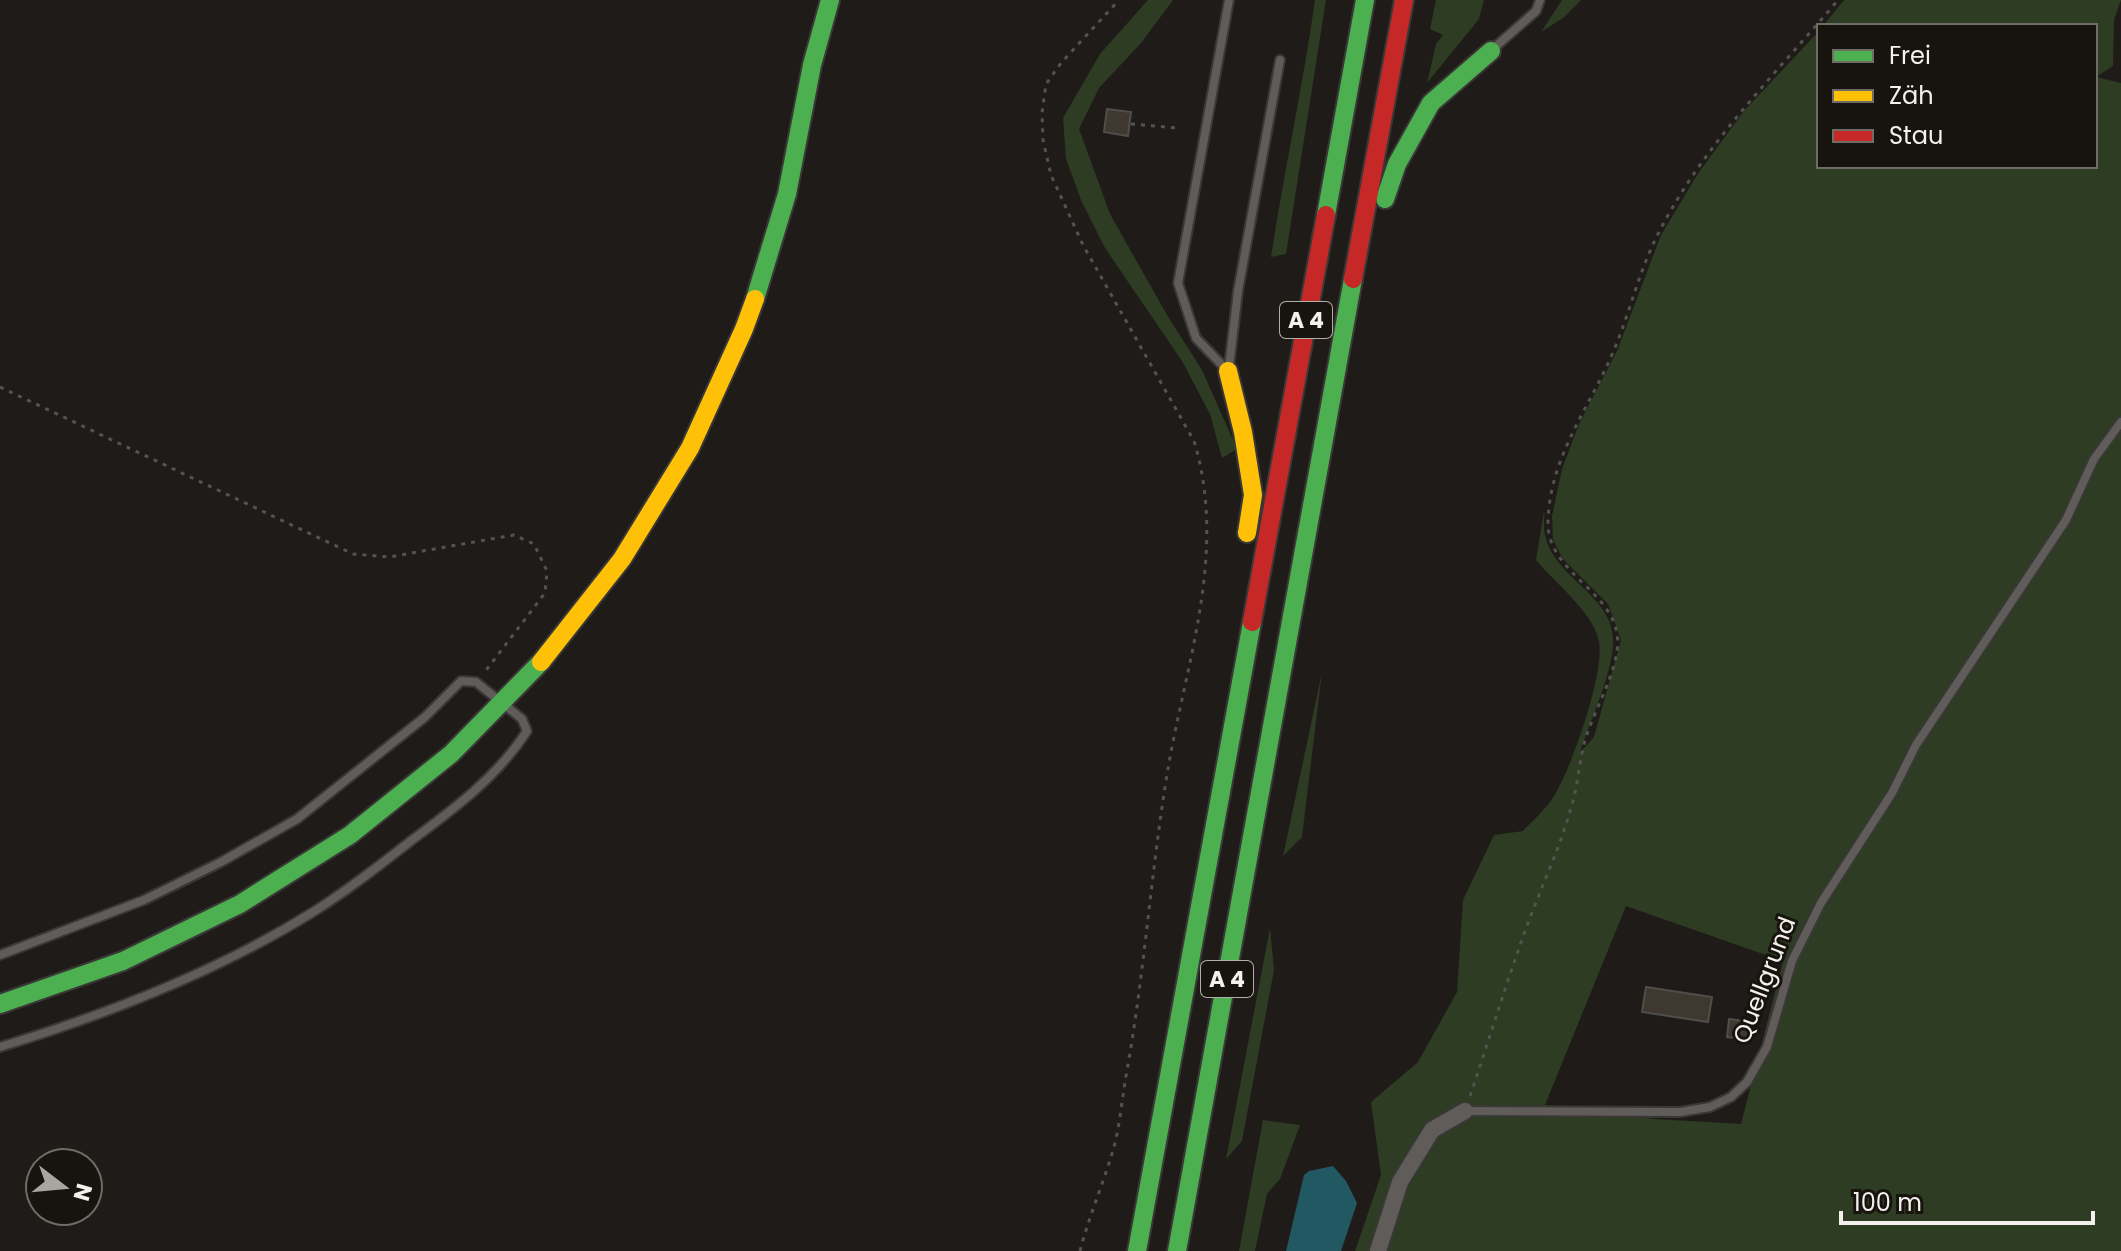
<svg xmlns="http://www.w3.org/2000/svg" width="2121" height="1251" viewBox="0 0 2121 1251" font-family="Poppins,sans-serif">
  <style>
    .green { fill: #2d3c22; fill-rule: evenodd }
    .water { fill: #215862 }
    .building { fill: #3e3830; stroke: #504d4b; stroke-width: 2 }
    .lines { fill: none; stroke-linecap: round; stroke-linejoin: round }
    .lane-casing { stroke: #3a3836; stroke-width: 12 }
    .street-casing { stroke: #3a3836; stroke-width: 20 }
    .fast-casing { stroke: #3a3836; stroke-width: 22 }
    .slow-casing { stroke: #3a3836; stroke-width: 22 }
    .jam-casing { stroke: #3a3836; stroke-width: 22 }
    .path { stroke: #555351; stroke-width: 3; stroke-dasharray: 4 6; stroke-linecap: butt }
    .lane { stroke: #5f5c5a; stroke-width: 8 }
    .street { stroke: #5f5c5a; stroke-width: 16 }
    .fast { stroke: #4caf50; stroke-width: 18 }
    .slow { stroke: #ffc107; stroke-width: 18 }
    .jam { stroke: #c62828; stroke-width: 18 }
    .labels { text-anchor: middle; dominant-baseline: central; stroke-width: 6; stroke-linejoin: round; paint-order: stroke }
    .shield { fill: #17130d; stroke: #b1aeaa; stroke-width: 2 }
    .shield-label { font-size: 22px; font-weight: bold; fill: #f3f0ed }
    .street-label { font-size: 24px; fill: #f3f0ed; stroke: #17130d }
  </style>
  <rect width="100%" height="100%" fill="#1e1b18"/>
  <g class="green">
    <polygon points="1148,0 1173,0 1141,43 1099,88 1079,129 1110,214 1167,315 1202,370 1237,449 1222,458 1210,414 1182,361 1105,248 1081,200 1066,159 1063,118 1100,54"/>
    <path d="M1315 0H1326L1286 254 1271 257C1284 171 1303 86 1315 0Z"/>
    <polygon points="1436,0 1484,0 1479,19 1427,83 1436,44 1443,35 1430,29"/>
    <polygon points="1562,0 1581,0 1563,18 1541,32"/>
    <path d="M1844 0H2121L2114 20 2113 66 2096 77 2121 83V1251H1355L1381 1175 1371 1102 1418 1062 1457 992 1463 900 1494 835 1523 831C1532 821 1544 811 1552 799 1570 773 1605 673 1599 642 1595 614 1553 581 1536 560L1544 511C1545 518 1543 528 1545 535 1555 581 1617 595 1613 646 1611 676 1590 722 1580 752L1594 737 1621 640 1608 604 1563 559 1553 540 1552 516 1562 469 1579 424 1617 351 1661 235 1699 172 1744 111 1819 31V166H2095V26H1823ZM1626 906 1783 961 1741 1124 1655 1119 1545 1105Z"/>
    <polygon points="1322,672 1302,837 1283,856"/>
    <polygon points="1270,928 1274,970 1242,1141 1226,1159"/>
    <polygon points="1263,1120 1300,1125 1280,1179 1267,1194 1255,1251 1239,1251"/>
  </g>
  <polygon class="water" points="1333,1166 1346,1181 1357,1203 1341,1251 1286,1251 1304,1175 1309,1171"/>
  <g class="building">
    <polygon points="1107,109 1131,112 1128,136 1104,132"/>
    <polygon points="1646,987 1712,997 1708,1022 1642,1012"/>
    <polygon points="1729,1019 1752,1022 1750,1039 1727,1037"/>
  </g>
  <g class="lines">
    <g class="lane-casing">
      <g id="lane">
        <polyline points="1494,48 1536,11 1540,0"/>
        <polyline points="1222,365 1196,338 1178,283 1229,0"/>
        <polyline points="1229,367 1238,291 1280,60"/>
        <path d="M0 955 144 900 221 862 297 819 425 717 461 681 476 682 522 719 527 731C498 776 454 809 412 840 380 865 347 891 313 912 217 972 108 1014 0 1047"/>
        <polyline points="1465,1111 1680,1112 1710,1107 1731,1097 1747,1082 1767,1047 1792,961 1821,903 1892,793 1916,745 2066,520 2094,459 2121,422"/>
      </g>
    </g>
    <g class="street-casing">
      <polyline id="street" points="1378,1251 1400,1182 1432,1130 1465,1111"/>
    </g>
    <g class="fast-casing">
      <g id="fast">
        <polyline points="1385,199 1397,164 1431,103 1491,51"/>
        <polyline points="1326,215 1365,0"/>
        <polyline points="755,299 787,194 812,65 830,0"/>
        <polyline points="0,1004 123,961 240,904 350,835 451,754 541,662"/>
        <polyline points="1137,1251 1252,622"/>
        <polyline points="1177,1251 1353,279"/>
      </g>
    </g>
    <g class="slow-casing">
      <g id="slow">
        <polyline points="1228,371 1243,432 1253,495 1247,533"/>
        <polyline points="541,662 622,559 690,448 744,329 755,299"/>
      </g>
    </g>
    <g class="jam-casing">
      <g id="jam">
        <polyline points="1353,279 1404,0"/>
        <polyline points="1252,622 1326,215"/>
      </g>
    </g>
    <g class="path">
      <polyline points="1131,124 1177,128"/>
      <polyline points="0,387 353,554 389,557 514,535 534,544 547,571 545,593 484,673"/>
      <path d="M1470 1096C1488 1043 1504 990 1523 937 1538 893 1560 850 1572 804 1578 785 1579 764 1584 744 1593 712 1612 683 1617 651 1626 593 1546 577 1548 521 1550 456 1590 407 1614 350 1630 312 1639 271 1658 234 1703 145 1774 76 1838 0"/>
      <path d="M1080 1251C1089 1216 1104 1182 1114 1147 1120 1124 1122 1099 1126 1076 1145 972 1151 867 1169 763 1188 657 1227 549 1194 441L1083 245 1051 175 1043 140 1042 113 1046 84 1061 63 1119 0"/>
    </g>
    <use href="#lane" class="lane"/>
    <use href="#street" class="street"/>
    <use href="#fast" class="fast"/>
    <use href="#slow" class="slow"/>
    <use href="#jam" class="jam"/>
  </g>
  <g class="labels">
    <g class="shield">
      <rect x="1280" y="302" width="52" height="36" rx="6"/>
      <rect x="1201" y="961" width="52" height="36" rx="6"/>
    </g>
    <g class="shield-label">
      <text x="1306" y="320">A 4</text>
      <text x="1227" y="979">A 4</text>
    </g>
    <g class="street-label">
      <text transform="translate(1764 980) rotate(-69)">Quellgrund</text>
    </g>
  </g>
  <rect x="1817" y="24" width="280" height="144" fill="#17130d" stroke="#6f6b67" stroke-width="2"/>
  <rect x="1833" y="50" width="40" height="12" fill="#4caf50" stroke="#6f6b67" stroke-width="2"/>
  <text x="1889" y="64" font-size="24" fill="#f3f0ed">Frei</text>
  <rect x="1833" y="90" width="40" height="12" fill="#ffc107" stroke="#6f6b67" stroke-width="2"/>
  <text x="1889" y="104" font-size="24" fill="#f3f0ed">Zäh</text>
  <rect x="1833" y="130" width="40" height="12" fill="#c62828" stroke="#6f6b67" stroke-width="2"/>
  <text x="1889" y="144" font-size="24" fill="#f3f0ed">Stau</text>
  <g transform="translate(64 1187) rotate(106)"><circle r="38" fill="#17130d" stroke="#6f6b67" stroke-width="2"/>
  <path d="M0-6L14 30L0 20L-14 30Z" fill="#a8a5a2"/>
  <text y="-12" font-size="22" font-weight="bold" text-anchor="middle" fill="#f3f0ed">N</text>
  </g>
  <path d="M1841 1211v12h252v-12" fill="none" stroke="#f3f0ed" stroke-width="4"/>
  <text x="1853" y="1211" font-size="24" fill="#f3f0ed" stroke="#17130d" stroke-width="6" paint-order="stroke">100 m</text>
</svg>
